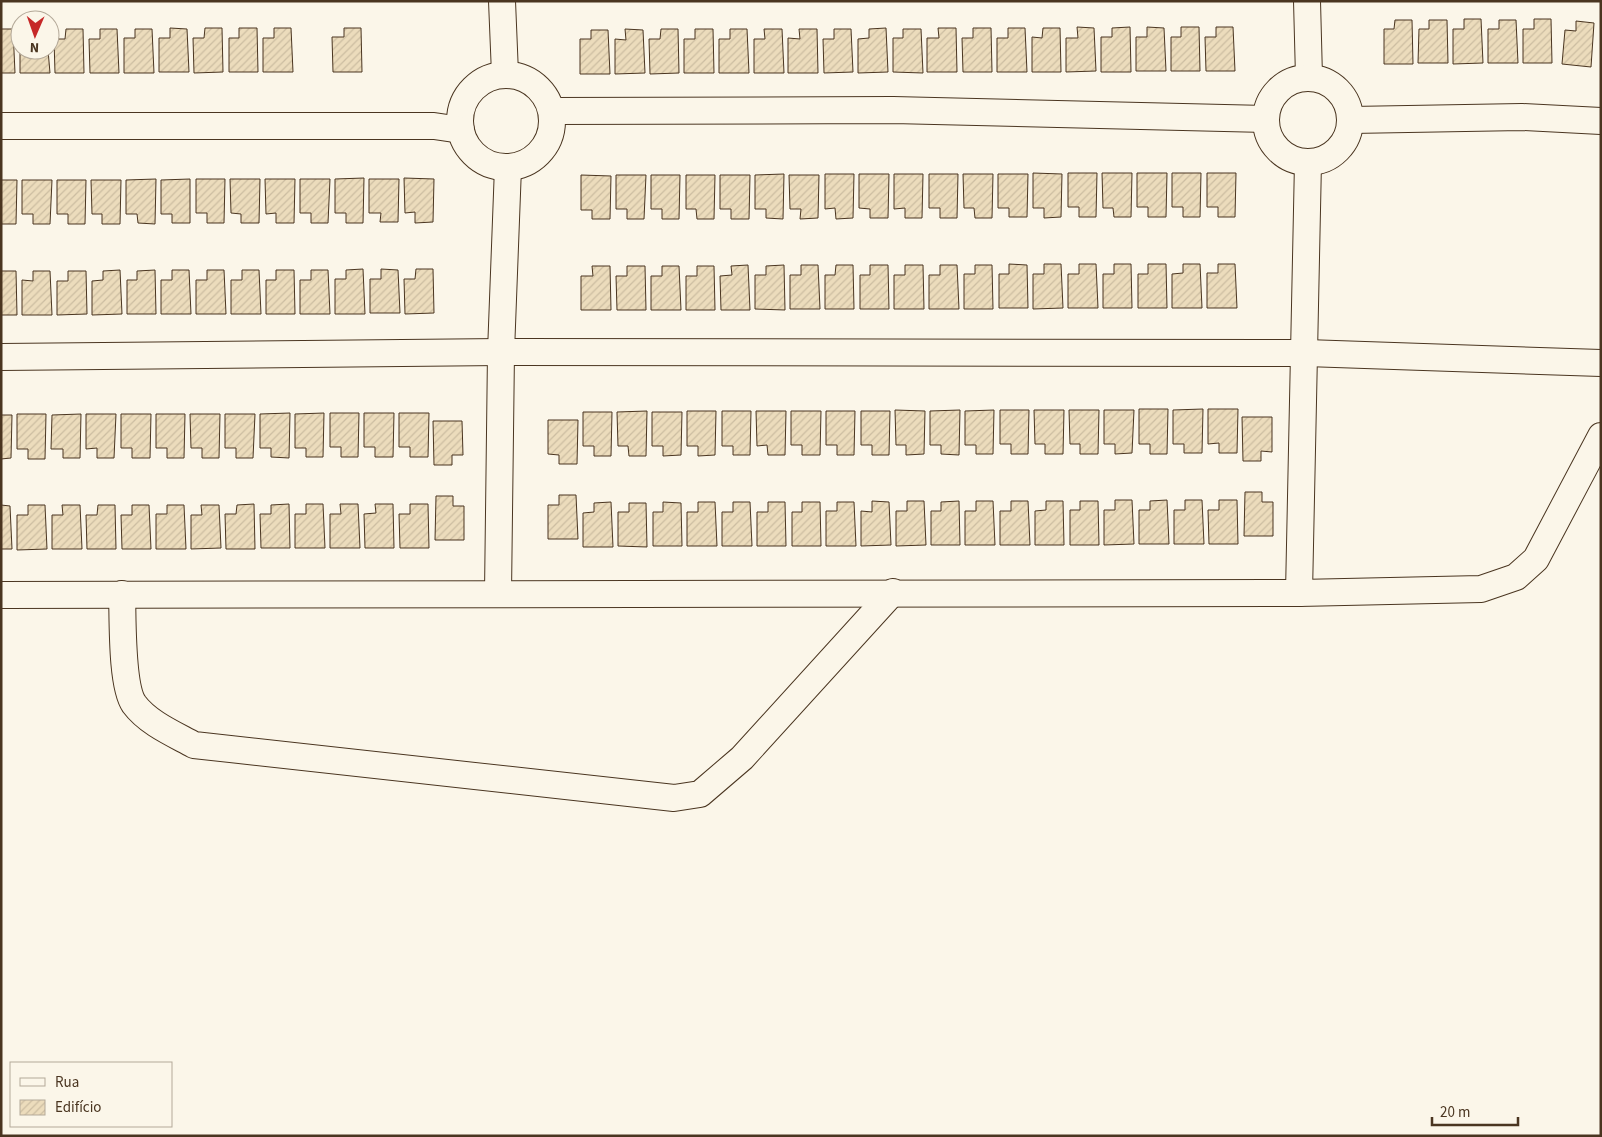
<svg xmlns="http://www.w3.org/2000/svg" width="1602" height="1137" viewBox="0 0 1602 1137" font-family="'Source Sans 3',sans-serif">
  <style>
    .building { fill: url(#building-hatch); stroke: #4a3520 }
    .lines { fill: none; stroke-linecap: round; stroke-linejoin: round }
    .minor-casing { stroke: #4a3520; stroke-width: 28 }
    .minor { stroke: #fbf6e9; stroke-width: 26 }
  </style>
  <defs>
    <pattern id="building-hatch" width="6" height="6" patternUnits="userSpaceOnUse" patternTransform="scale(1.25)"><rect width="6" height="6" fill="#ecdcbc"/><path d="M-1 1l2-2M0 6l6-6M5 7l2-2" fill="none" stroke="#ccbda1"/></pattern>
  </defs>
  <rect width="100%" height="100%" fill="#fbf6e9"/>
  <g class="building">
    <polygon points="1464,19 1481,19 1483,63 1453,64 1453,29 1464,29"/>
    <polygon points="1534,19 1551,19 1552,63 1523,63 1523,29 1534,29"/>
    <polygon points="1395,20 1412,20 1413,64 1384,64 1384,29 1394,29"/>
    <polygon points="1429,20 1447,20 1448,63 1418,63 1419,29 1429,29"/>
    <polygon points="1499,20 1516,20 1518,63 1488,63 1488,29 1499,29"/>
    <polygon points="1576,21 1594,23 1591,67 1562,64 1565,30 1576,31"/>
    <polygon points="1077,27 1094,28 1096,71 1066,72 1066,38 1078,38"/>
    <polygon points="1130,27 1131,72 1101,72 1101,37 1112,37 1112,28"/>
    <polygon points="1147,27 1164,28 1166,71 1136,71 1136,37 1147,37"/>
    <polygon points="1181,27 1199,27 1200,71 1171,71 1171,37 1181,37"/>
    <polygon points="1216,27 1233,27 1235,71 1206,71 1205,37 1216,37"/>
    <polygon points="170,28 187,29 189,72 159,72 159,38 170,38"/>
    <polygon points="205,28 222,28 223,72 194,73 193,38 204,38"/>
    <polygon points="239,28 257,28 258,72 229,72 229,38 239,38"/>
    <polygon points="274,28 291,28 293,72 263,72 263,38 274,38"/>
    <polygon points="344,28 361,28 362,72 333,72 332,37 344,37"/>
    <polygon points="886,28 888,72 858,73 858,39 869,38 869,29"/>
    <polygon points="938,28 956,28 957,72 927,72 927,38 939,38"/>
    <polygon points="973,28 991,28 992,72 963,72 962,38 973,38"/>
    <polygon points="1008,28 1025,28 1027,72 997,72 997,38 1008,38"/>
    <polygon points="1043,28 1060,28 1061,72 1032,72 1032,37 1042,38"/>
    <polygon points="1,29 13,29 15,73 1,73"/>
    <polygon points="66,29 83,29 84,73 55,73 54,39 65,39"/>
    <polygon points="100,29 117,29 119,73 90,73 89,39 100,39"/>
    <polygon points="135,29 152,29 154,73 124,73 124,38 135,38"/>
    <polygon points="625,29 643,30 645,73 615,74 615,39 626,40"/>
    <polygon points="661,29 678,29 679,73 650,74 649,39 660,39"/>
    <polygon points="695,29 713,29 714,73 684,73 684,39 695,39"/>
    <polygon points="730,29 747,29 749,73 719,73 719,39 730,39"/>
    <polygon points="764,29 782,29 784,73 754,73 754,39 765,39"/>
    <polygon points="799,29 817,29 818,73 788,73 788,38 800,39"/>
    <polygon points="834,29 851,29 853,72 824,73 823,39 834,39"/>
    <polygon points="903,29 921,29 923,73 893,72 893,38 903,38"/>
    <polygon points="591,30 608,30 610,74 580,74 580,39 591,39"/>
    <polygon points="20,39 20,50 48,50 50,73 20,73"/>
    <polygon points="1033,173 1062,174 1061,217 1044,218 1044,208 1033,208"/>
    <polygon points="1068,173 1097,173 1096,217 1079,217 1079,207 1068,207"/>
    <polygon points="1102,173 1132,173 1131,217 1114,217 1113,208 1103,208"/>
    <polygon points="1137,173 1167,173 1166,217 1148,217 1148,207 1137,207"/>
    <polygon points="1172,173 1201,173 1200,217 1183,217 1183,207 1172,207"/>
    <polygon points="1207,173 1236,173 1235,217 1218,217 1218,207 1207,207"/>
    <polygon points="784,174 783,219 766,218 766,209 755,209 755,175"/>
    <polygon points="825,174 854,174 853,218 836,219 835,208 825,209"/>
    <polygon points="859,174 889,174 888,218 870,218 870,209 859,208"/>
    <polygon points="894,174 923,174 922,218 905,218 905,208 894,209"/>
    <polygon points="929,174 958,174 957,218 940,218 940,208 929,208"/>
    <polygon points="963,174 993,174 992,218 975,218 974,208 964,208"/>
    <polygon points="998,174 1028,174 1027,217 1009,217 1009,208 998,208"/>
    <polygon points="581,175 611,176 610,219 592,219 592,210 581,210"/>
    <polygon points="616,175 646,175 644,219 627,219 627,209 616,209"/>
    <polygon points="651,175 680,175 679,219 662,219 662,209 651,209"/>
    <polygon points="686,175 715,175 714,219 697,219 696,209 686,209"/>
    <polygon points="720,175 750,175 749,219 731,219 731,209 720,209"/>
    <polygon points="789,175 819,175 818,218 800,219 801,209 790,209"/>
    <polygon points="364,178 363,223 346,223 346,213 335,213 335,179"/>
    <polygon points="404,178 434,179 433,222 415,223 415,212 405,213"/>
    <polygon points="156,179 155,224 138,223 137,214 126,214 126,180"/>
    <polygon points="190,179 190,223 172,223 172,214 161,214 161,180"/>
    <polygon points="196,179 225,179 224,223 207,223 207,213 196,213"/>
    <polygon points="230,179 260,179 259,223 241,223 241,214 231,213"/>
    <polygon points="265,179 295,179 294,223 276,223 276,213 266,214"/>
    <polygon points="300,179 330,179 328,223 311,223 311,213 300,213"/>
    <polygon points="369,179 399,179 398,222 380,222 381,213 369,213"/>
    <polygon points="1,180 17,180 16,224 1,224"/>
    <polygon points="22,180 52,180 50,224 33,224 33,214 22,214"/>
    <polygon points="57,180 86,180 85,224 68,224 68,214 57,214"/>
    <polygon points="91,180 121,180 120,224 102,224 102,214 92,214"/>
    <polygon points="1009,264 1027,265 1028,308 999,308 999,274 1009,274"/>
    <polygon points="1044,264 1061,264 1063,308 1033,309 1033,274 1044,274"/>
    <polygon points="1079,264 1096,264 1098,308 1068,308 1068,274 1079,274"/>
    <polygon points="1114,264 1131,264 1132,308 1103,308 1103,274 1114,274"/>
    <polygon points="1148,264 1166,264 1167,308 1138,308 1138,274 1148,274"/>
    <polygon points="1183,264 1200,264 1202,308 1172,308 1172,274 1183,273"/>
    <polygon points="1218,264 1235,264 1237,308 1207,308 1207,273 1218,273"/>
    <polygon points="748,265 750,310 721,310 720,276 732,275 731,266"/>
    <polygon points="784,265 785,310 755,309 755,275 766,275 766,266"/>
    <polygon points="801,265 818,265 820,309 790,309 790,275 801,275"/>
    <polygon points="836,265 853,265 854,309 825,309 825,275 835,275"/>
    <polygon points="870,265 888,265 889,309 860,309 860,275 870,275"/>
    <polygon points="905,265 923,265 924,309 894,309 894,275 905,275"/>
    <polygon points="940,265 957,265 959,309 929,309 929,275 940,275"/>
    <polygon points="975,265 992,265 993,309 964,309 964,274 975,274"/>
    <polygon points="592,266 610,266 611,310 581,310 581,276 593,276"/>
    <polygon points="627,266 645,266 646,310 617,310 616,276 627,276"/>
    <polygon points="662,266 679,266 681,310 651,310 651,276 662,276"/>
    <polygon points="697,266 714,266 715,310 686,310 686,276 697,276"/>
    <polygon points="363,269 365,314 335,314 335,279 346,279 346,270"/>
    <polygon points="381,269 398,270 400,313 370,313 370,279 381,279"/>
    <polygon points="416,269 433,269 434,313 405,314 404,279 415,279"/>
    <polygon points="120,270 122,314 92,315 92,281 103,280 103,271"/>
    <polygon points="155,270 156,314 127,314 127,280 137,280 137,271"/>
    <polygon points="172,270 189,270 191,314 161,314 161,280 172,280"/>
    <polygon points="207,270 224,270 226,314 196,314 196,280 207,280"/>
    <polygon points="242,270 259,270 261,314 231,314 231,280 242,280"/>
    <polygon points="276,270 294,270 295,314 266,314 266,280 276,280"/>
    <polygon points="311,270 328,270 330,314 300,314 300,280 311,280"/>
    <polygon points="1,271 16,271 17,315 1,315"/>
    <polygon points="33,271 50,271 52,315 22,315 22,280 33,281"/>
    <polygon points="68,271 86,271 87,314 57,315 57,281 68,281"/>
    <polygon points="1139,409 1168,409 1167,454 1150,454 1150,444 1139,444"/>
    <polygon points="1203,409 1202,453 1184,453 1184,444 1173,444 1173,410"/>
    <polygon points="1208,409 1238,409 1237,453 1219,453 1219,443 1208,444"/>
    <polygon points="895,410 925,411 924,454 906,455 906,445 896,445"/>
    <polygon points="960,410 959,455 941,454 941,445 930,445 930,411"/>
    <polygon points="994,410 993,454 976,454 976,445 965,445 965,411"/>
    <polygon points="1000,410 1029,410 1028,454 1011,454 1011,444 1000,444"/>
    <polygon points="1034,410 1064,410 1063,454 1045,454 1045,444 1035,444"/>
    <polygon points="1069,410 1099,410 1098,454 1080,454 1080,444 1070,444"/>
    <polygon points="1104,410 1134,410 1132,453 1115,454 1115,444 1104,444"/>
    <polygon points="647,411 646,456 629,456 628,446 618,446 617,412"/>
    <polygon points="687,411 716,411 715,455 698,456 698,446 687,446"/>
    <polygon points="722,411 751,411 750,455 733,455 733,446 722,446"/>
    <polygon points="756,411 786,411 785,455 768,455 767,445 757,446"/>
    <polygon points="791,411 821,411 820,455 802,455 802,445 791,445"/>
    <polygon points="826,411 855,411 854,455 837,455 837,445 826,445"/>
    <polygon points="861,411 890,411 889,455 872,455 872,445 861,445"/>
    <polygon points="583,412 612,412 611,456 594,456 594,446 583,446"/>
    <polygon points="652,412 682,412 681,455 663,456 663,446 652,446"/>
    <polygon points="290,413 289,458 271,457 271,448 260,448 260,414"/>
    <polygon points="324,413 323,457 306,457 306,448 295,448 295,414"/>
    <polygon points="330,413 359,413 358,457 341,457 341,447 330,447"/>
    <polygon points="364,413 394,413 393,457 375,457 375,447 364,447"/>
    <polygon points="399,413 429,413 428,457 410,457 410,447 399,447"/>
    <polygon points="17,414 46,414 45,459 28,459 28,449 17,449"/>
    <polygon points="81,414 80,458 63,458 63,449 51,449 52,415"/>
    <polygon points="86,414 116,414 114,458 97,458 97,448 86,449"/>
    <polygon points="121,414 151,414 150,458 132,458 132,448 121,448"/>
    <polygon points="156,414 185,414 184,458 167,458 167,448 156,448"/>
    <polygon points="190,414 220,414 219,458 202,458 202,448 191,448"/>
    <polygon points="225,414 255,414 253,458 236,458 236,448 225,448"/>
    <polygon points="1,415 12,415 11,458 1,459"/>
    <polygon points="1242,417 1272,417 1272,452 1261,451 1261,461 1243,461"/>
    <polygon points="548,420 578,420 577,464 559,464 559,455 548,454"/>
    <polygon points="433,421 462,421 463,455 452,455 452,465 434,465"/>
    <polygon points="1245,492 1262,492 1262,502 1273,502 1273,536 1244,536"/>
    <polygon points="559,495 576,495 578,539 548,539 548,505 559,505"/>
    <polygon points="436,496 453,496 453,506 464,506 464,540 435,540"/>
    <polygon points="1115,500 1132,500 1134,544 1104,545 1104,510 1115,510"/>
    <polygon points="1167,500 1169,544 1139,544 1139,510 1150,510 1150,501"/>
    <polygon points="1185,500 1202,500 1204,544 1174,544 1174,510 1185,510"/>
    <polygon points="1219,500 1237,500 1238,544 1209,544 1208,510 1219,510"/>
    <polygon points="872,501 889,502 891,545 861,546 861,511 872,512"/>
    <polygon points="907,501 924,501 926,545 896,546 896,511 907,511"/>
    <polygon points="959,501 960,545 931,545 931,511 941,511 941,502"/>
    <polygon points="976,501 993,501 995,545 965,545 965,511 976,511"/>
    <polygon points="1011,501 1028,501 1030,545 1000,545 1000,511 1011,511"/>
    <polygon points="1046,501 1063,501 1064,545 1035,545 1035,511 1046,510"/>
    <polygon points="1080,501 1098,501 1099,545 1070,545 1070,510 1080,510"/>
    <polygon points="611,502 613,547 583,547 583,513 594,512 594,503"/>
    <polygon points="663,502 681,503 682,546 653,546 653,512 663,512"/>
    <polygon points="698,502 715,502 717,546 687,546 687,512 698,512"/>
    <polygon points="733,502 750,502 752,546 722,546 722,512 733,512"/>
    <polygon points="768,502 785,502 786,546 757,546 757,512 768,512"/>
    <polygon points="802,502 820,502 821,546 792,546 792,512 802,512"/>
    <polygon points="837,502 854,502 856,546 826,546 826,511 837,511"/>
    <polygon points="629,503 646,503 647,547 618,546 618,512 629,512"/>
    <polygon points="254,504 255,549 226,549 225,514 236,514 237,505"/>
    <polygon points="289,504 290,548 261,548 260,514 271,514 271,505"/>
    <polygon points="306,504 323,504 325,548 295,548 295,514 306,514"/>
    <polygon points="340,504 358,504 360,548 330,548 330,514 341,514"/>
    <polygon points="375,504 393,504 394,548 365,548 364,514 376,513"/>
    <polygon points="410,504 428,504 429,548 400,548 399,514 410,514"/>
    <polygon points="1,505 10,506 12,549 1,549"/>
    <polygon points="28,505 45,505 47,549 17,550 17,515 28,515"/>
    <polygon points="62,505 80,505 82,549 52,549 52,515 63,515"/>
    <polygon points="98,505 115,505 116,549 87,549 86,515 97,515"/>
    <polygon points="132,505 149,505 151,549 122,549 121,515 132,515"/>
    <polygon points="167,505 184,505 186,549 156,549 156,514 167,514"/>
    <polygon points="201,505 219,505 221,548 191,549 191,515 202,515"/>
  </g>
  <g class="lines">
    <g class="minor-casing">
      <g id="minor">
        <polyline points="502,1 505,74"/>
        <polyline points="1307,1 1309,77"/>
        <circle cx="506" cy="121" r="46"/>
        <circle cx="1308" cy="120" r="42"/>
        <polyline points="552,111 893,110 1266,119"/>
        <polyline points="1351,120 1522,117 1601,121"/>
        <polyline points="1,126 434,126 461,130"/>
        <polyline points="1,357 501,352 1306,353 1601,363"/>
        <polyline points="498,593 501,352 508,167"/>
        <polyline points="1299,593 1308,162"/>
        <path d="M122 594C123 618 121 685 134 704 148 723 174 734 194 745L674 798 700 794 742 758 893 592"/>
        <polyline points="1,595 1299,593 1481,589 1516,577 1536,559 1601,436"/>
      </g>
    </g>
    <use href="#minor" class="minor"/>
  </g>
  <rect width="1602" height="1137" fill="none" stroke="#4a3520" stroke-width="5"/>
  <rect x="10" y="1062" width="162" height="65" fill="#fbf6e9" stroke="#b4a999"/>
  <rect x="20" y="1078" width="25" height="8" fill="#fbf6e9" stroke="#b4a999"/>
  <text x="55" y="1087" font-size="15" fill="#4a3520">Rua</text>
  <rect x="20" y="1100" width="25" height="15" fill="url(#building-hatch)" stroke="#b4a999"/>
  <text x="55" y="1112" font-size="15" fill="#4a3520">Edifício</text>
  <g transform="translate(35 35) rotate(182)"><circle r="24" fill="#fbf6e9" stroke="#b4a999"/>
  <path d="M0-4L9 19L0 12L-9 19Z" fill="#c62828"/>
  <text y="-8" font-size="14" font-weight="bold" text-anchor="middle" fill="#4a3520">N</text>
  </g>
  <path d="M1432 1117v8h86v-8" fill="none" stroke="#4a3520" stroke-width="2.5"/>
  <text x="1440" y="1117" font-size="15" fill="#4a3520" stroke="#fbf6e9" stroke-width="4" paint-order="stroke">20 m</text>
</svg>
